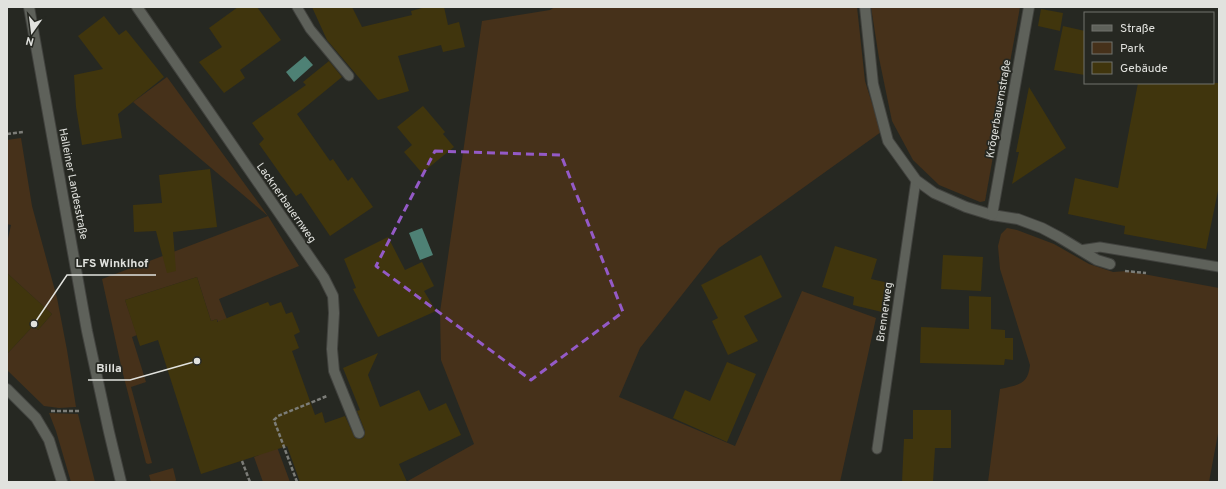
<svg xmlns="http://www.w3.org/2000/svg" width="1226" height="489" viewBox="0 0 1226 489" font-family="Overpass,sans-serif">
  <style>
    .green { fill: #46311a }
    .water { fill: #4e8175 }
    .building { fill: #40350d }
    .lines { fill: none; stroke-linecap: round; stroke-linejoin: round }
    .lane-casing { stroke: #41423e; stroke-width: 11 }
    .street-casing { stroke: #41423e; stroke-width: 12 }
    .secondary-casing { stroke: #41423e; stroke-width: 12 }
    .path { stroke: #7c7d78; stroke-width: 2.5; stroke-dasharray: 4 2; stroke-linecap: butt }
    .lane { stroke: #5e615a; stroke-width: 9 }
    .street { stroke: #5e615a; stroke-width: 10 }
    .secondary { stroke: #5e615a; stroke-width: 10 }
    .marked { fill: none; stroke: #945ac7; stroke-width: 3; stroke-dasharray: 8 5; stroke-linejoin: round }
    .labels { text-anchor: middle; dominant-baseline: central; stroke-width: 3.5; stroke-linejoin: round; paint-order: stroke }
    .street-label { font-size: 11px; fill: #e1e2de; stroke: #262822 }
    .leader { fill: none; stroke: #e1e2de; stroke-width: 1.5 }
    .callout-dot { fill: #e1e2de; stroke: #262822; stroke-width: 1.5 }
    .callout-label { font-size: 12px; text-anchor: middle; font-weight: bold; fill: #e1e2de; stroke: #262822; stroke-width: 3.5; stroke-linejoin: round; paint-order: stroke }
  </style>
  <rect width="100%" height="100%" fill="#262822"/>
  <g class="green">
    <polygon points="555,7 857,7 865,81 881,132 719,248 640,348 619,397 735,446 802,291 876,318 840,482 406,482 474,444 441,360 440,312 482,21 550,10"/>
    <polygon points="871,7 1020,7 985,201 980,202 939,185 913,160 892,121 879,58"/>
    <polygon points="167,77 268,216 299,266 219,299 267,420 290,482 263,482 254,457 259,455 217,319 211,321 197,277 125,300 137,335 132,337 146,382 131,387 152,463 148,464 146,463 122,370 102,279 268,216 133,102"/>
    <polygon points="21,138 32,206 57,298 67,350 76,407 59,408 44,406 7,370 7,352 8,353 33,326 38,330 52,314 7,273 7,243 11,225 7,224 7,140"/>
    <path d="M1007 228 1017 230 1054 244 1089 264 1113 272 1127 271 1219 288V428L1209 482H988L1000 389C1018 385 1028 385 1030 365L1000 269 998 246 1001 234Z"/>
    <polygon points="49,413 78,414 95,482 71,482 56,431"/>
    <polygon points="173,468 176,480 175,482 151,482 149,475"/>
  </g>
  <g class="water">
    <polygon points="305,56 313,65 294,82 286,72"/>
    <polygon points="422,228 433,255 420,260 409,233"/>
  </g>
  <g class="building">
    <polygon points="238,7 257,7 281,40 240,70 245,78 224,93 199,62 222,47 209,28"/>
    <polygon points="312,7 352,7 362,27 412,15 411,11 426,7 444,7 448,25 459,22 465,47 443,52 441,45 398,56 409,91 378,100 327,40"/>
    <polygon points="1041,9 1063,13 1060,31 1038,26"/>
    <polygon points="104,16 119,35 126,30 164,77 118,114 122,138 82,145 76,107 74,75 103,69 78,36"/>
    <polygon points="1063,26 1085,31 1085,75 1054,70"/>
    <polygon points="329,61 342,77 297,114 330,161 333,159 348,181 352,177 373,207 330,236 301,193 296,196 259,144 264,139 252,123 306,85 303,82"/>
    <polygon points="1138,83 1219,83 1219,186 1206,249 1124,234 1125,226 1068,214 1075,178 1118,188"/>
    <polygon points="1029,87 1066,148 1012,184 1019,152 1016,152"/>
    <polygon points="423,106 445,132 443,134 454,147 422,173 404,152 412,145 397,127"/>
    <polygon points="210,169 217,227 173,232 176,271 167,273 156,231 134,232 133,205 162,203 159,175"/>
    <polygon points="388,237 405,270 422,262 434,286 424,291 436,311 378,337 353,289 356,288 344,259"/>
    <polygon points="835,246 877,259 871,279 889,283 882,312 853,305 854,297 822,287"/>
    <polygon points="761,255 782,297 744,316 758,341 728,355 712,321 718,318 701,285"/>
    <polygon points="943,255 983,257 981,291 941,289"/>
    <polygon points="7,273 52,314 38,330 33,326 7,354"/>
    <polygon points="197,277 211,321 217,319 217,322 268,302 270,306 281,302 286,314 292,312 300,332 294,335 299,348 292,351 315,415 322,412 325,423 345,416 355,438 361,439 364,437 365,431 357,411 360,410 343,368 378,353 368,375 380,407 419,390 429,411 446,403 461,435 399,464 407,482 300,482 287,446 201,474 158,340 140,346 125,300"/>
    <polygon points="969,296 991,297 991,329 1005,330 1005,338 1013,338 1013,360 1005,359 1004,365 920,363 921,327 969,329"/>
    <polygon points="727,362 756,374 727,442 673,418 685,390 710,401"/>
    <polygon points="913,410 951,410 951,448 935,448 933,482 902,482 904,439 913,439"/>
  </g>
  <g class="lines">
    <g class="lane-casing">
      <g id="lane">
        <polyline points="297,7 310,29 349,76"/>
        <polyline points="1080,250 1100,247 1219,267"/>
        <polyline points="877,449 916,180"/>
      </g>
    </g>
    <g class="street-casing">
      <g id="street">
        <polyline points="137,7 324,278 333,296 334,313 332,349 334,371 359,433"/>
        <polyline points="865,7 873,84 888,141 916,180 934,193 966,207 992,215 1018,219 1042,228 1059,237 1097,260 1110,264"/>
        <polyline points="992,215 1029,7"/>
        <polyline points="7,389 36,418 49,440 62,482"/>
      </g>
    </g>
    <g class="secondary-casing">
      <polyline id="secondary" points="29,7 87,331 109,432 121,482"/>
    </g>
    <g class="path">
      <polyline points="7,134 23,132"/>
      <polyline points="1125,271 1146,273"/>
      <polyline points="51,411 81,411"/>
      <polyline points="242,461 250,482"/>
      <polyline points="297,482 274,420 278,416 327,396"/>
    </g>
    <use href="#lane" class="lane"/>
    <use href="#street" class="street"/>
    <use href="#secondary" class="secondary"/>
  </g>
  <path class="marked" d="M435 151 561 155 623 312 531 380 376 266Z"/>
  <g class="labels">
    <g class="street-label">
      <text transform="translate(999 109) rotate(-80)">Krögerbauernstraße</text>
      <text transform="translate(73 184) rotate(79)">Halleiner Landesstraße</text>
      <text transform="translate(286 203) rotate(55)">Lacknerbauernweg</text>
      <text transform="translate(885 312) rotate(-82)">Brennerweg</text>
    </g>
  </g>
  <path class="leader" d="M34 324L67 275H156M197 361L130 380H88"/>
  <g class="callout-dot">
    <circle cx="34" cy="324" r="4"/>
    <circle cx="197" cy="361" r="4"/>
  </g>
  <g class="callout-label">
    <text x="112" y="267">LFS Winklhof</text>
    <text x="109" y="372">Billa</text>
  </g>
  <rect width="1226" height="489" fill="none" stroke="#e1e2de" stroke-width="16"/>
  <rect x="1084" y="12" width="130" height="72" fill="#262822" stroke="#71726d"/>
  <rect x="1092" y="25" width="20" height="6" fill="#5e615a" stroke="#71726d"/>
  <text x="1120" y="32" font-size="12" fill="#e1e2de">Straße</text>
  <rect x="1092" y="42" width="20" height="12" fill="#46311a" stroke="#71726d"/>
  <text x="1120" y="52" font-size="12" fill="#e1e2de">Park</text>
  <rect x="1092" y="62" width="20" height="12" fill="#40350d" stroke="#71726d"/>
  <text x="1120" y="72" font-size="12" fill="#e1e2de">Gebäude</text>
  <g transform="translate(32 32) rotate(194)" stroke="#262822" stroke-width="3" paint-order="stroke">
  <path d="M0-3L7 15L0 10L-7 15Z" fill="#e1e2de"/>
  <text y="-6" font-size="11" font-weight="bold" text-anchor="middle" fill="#e1e2de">N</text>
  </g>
</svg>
